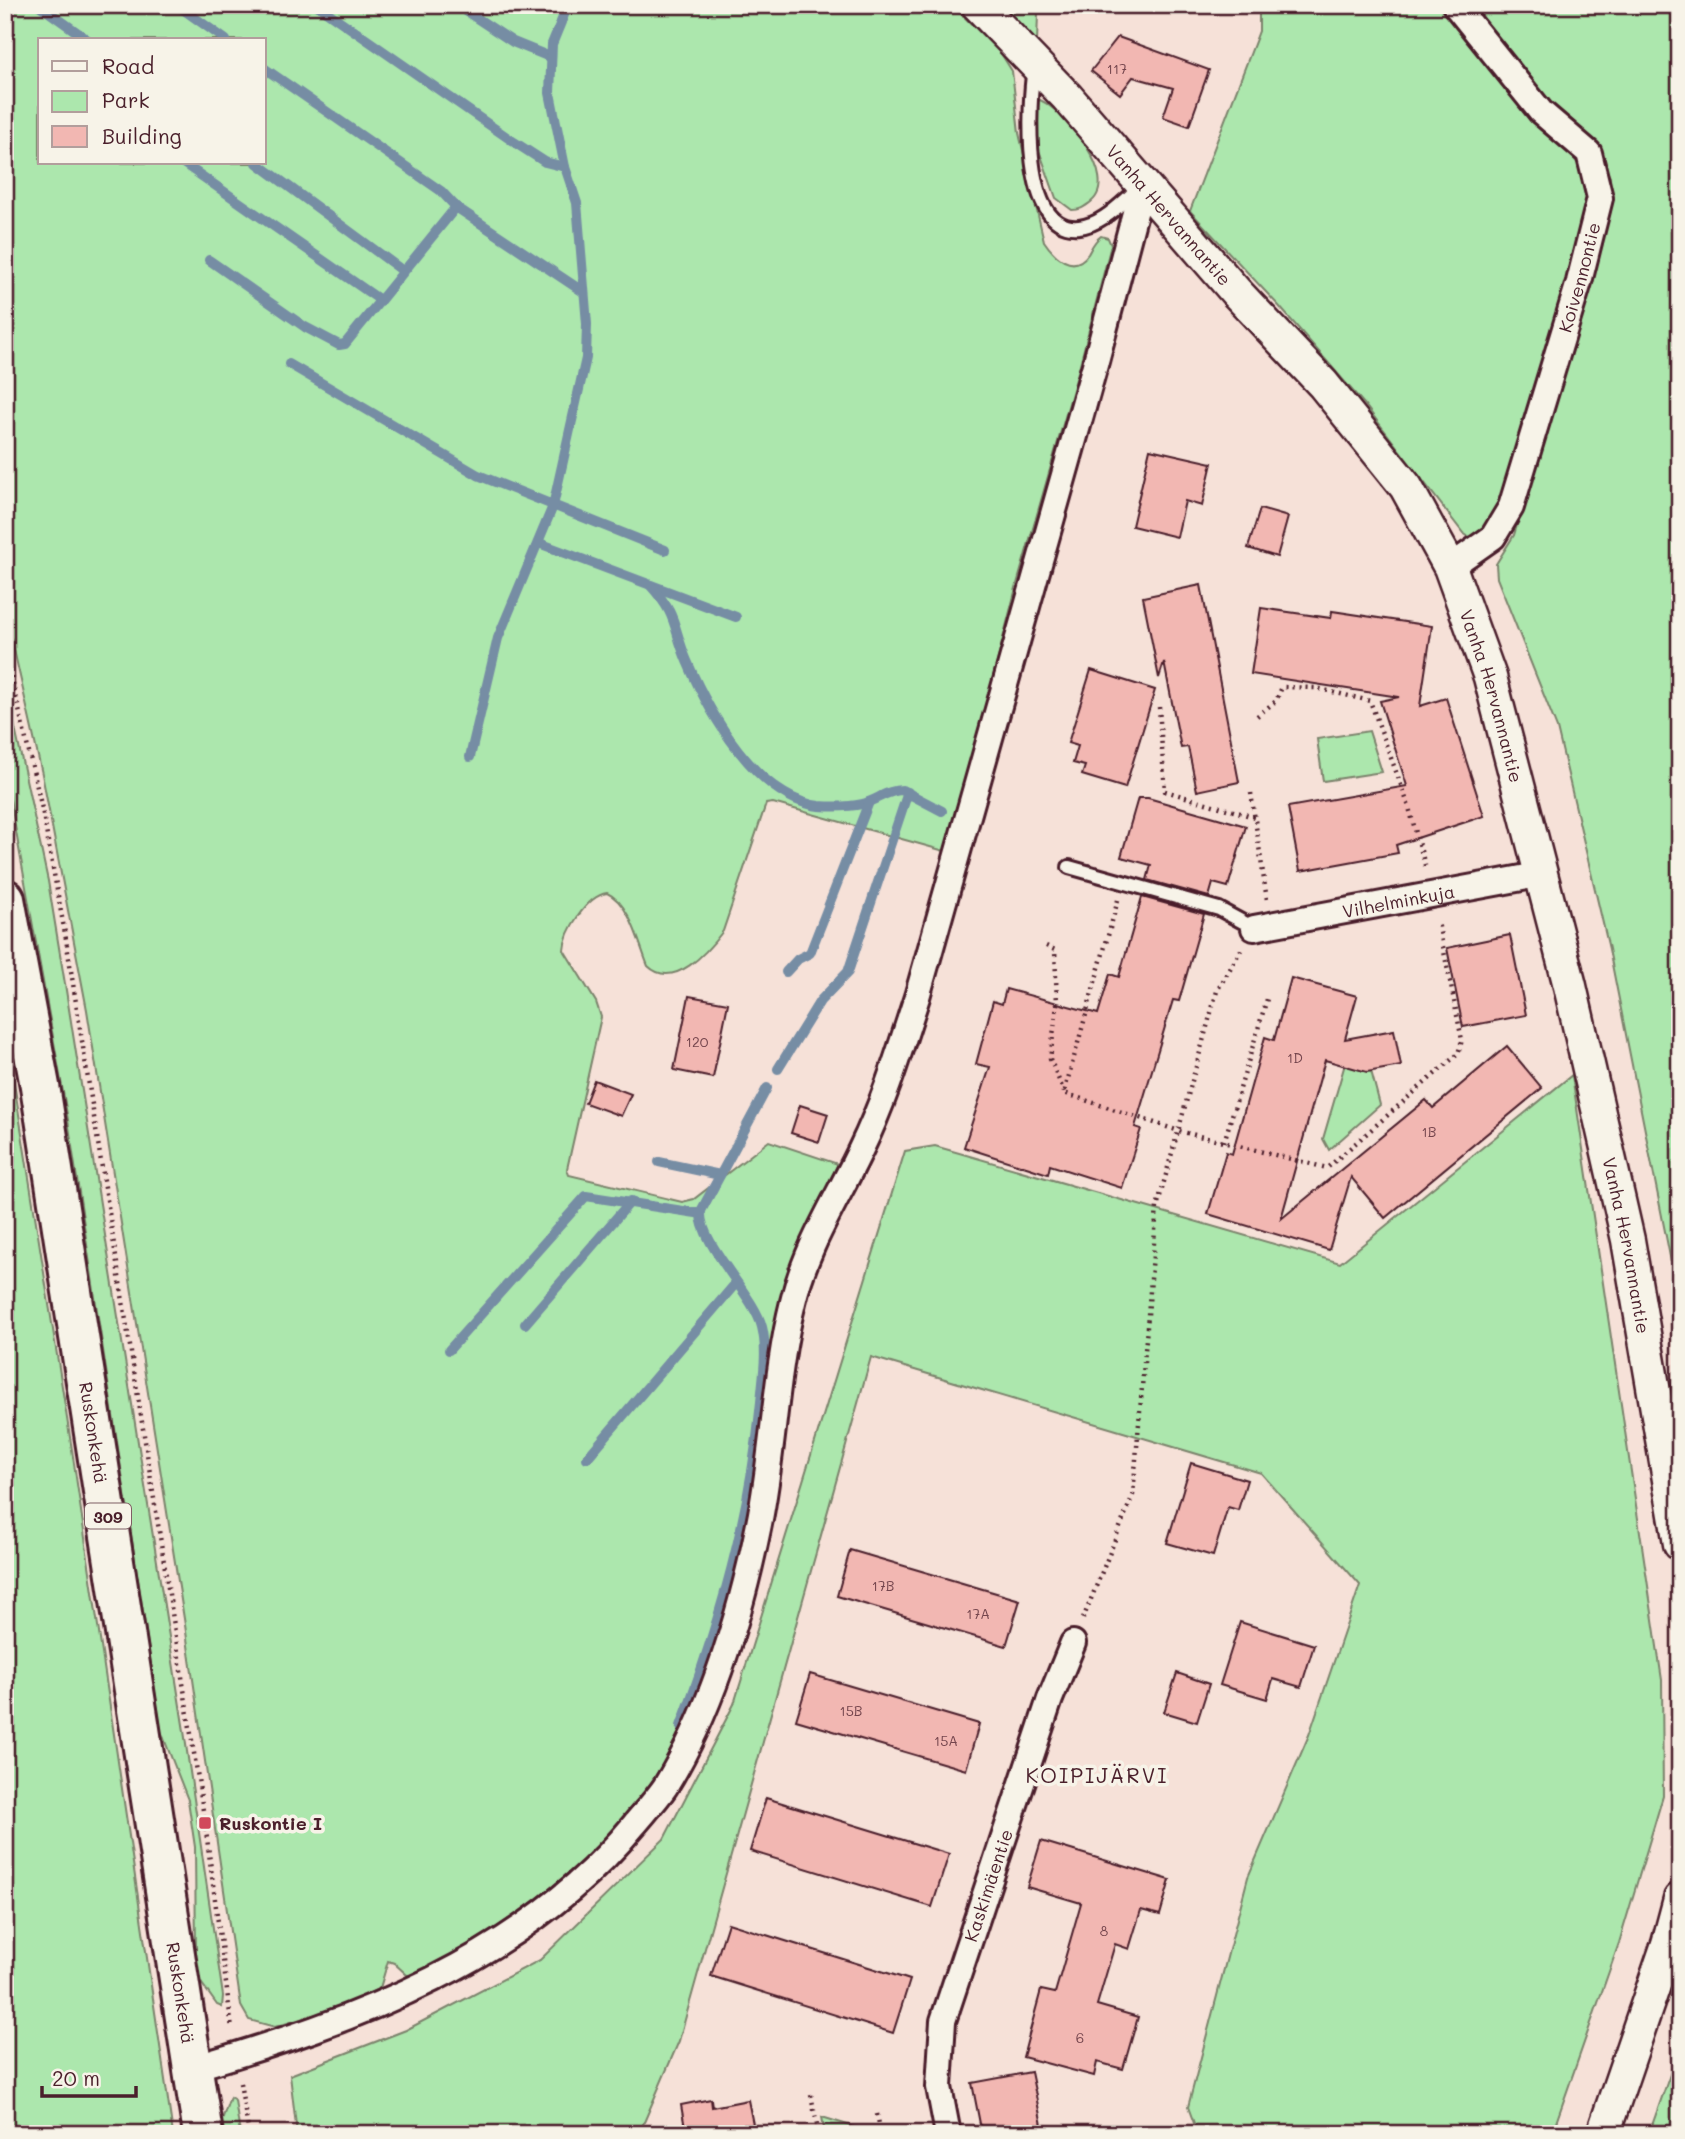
<svg xmlns="http://www.w3.org/2000/svg" width="1685" height="2139" viewBox="0 0 1685 2139" font-family="Mali,sans-serif">
  <style>
    .green { fill: #ace7ad; stroke: #7b836c; stroke-width: 2; fill-rule: evenodd }
    .lines { fill: none; stroke-linecap: round; stroke-linejoin: round }
    .stream { stroke: #768da4; stroke-width: 10 }
    .building { fill: #f2b7b2; stroke: #4a1f2b; stroke-width: 2 }
    .service-casing { stroke: #4a1f2b; stroke-width: 18 }
    .minor-casing { stroke: #4a1f2b; stroke-width: 30 }
    .tertiary-casing { stroke: #4a1f2b; stroke-width: 37 }
    .primary-casing { stroke: #4a1f2b; stroke-width: 44 }
    .path { stroke: #4a1f2b; stroke-width: 4.5; stroke-dasharray: 2 5; stroke-linecap: butt }
    .service { stroke: #f7f3e8; stroke-width: 12 }
    .minor { stroke: #f7f3e8; stroke-width: 24 }
    .tertiary { stroke: #f7f3e8; stroke-width: 32 }
    .primary { stroke: #f7f3e8; stroke-width: 38 }
    .poi-dot { fill: #d1495b; stroke: #f7f3e8; stroke-width: 2.5 }
    .labels { text-anchor: middle; dominant-baseline: central; stroke-width: 7; stroke-linejoin: round; paint-order: stroke }
    .number-label { font-size: 14px; fill: #74454d }
    .shield { fill: #f7f3e8; stroke: #7e5f64; stroke-width: 2 }
    .shield-label { font-size: 16px; font-weight: bold; fill: #4a1f2b }
    .street-label { font-size: 18px; fill: #4a1f2b; stroke: #f7f3e8 }
    .poi-label { font-size: 18px; font-weight: bold; fill: #4a1f2b; stroke: #f7f3e8; text-anchor: start }
    .quarter-label { font-size: 21px; letter-spacing: 2px; fill: #4a1f2b; stroke: #f7f3e8 }
  </style>
  <rect width="100%" height="100%" fill="#f6e1d8"/>
  <filter id="ink" filterUnits="userSpaceOnUse"><feTurbulence type="fractalNoise" baseFrequency=".0143" numOctaves="2"/><feDisplacementMap in="SourceGraphic" scale="14" xChannelSelector="R" yChannelSelector="G"/><feConvolveMatrix kernelMatrix="1 2 1 2 8 2 1 2 1" color-interpolation-filters="sRGB"/></filter>
  <g filter="url(#ink)">
    <g class="green">
      <path d="M5 5H952L1000 52 1012 71 1019 133 1044 241C1054 256 1073 275 1088 254 1092 247 1094 241 1101 236L1108 238 1111 245 1078 372 1017 584 948 852 773 803 766 804 723 931C708 951 674 991 648 966 639 944 630 903 607 893 587 896 565 931 564 950L596 1002 601 1017 567 1169 569 1175 682 1202 694 1199 769 1141 838 1164C826 1191 809 1219 801 1246 768 1371 753 1499 717 1623 704 1667 691 1711 670 1751 620 1847 509 1927 415 1975H407L394 1963 388 1961 380 1988 346 2005 275 2027 249 2020 241 2006 185 1625 87 1010 42 774 5 610ZM40 40H264V163H40Z"/>
      <polygon points="999,5 1035,7 1038,13 1037,43"/>
      <polygon points="1259,5 1448,5 1580,166 1588,195 1585,225 1506,494 1480,536 1469,537 1463,533 1364,404 1279,306 1190,211 1259,31"/>
      <polygon points="1466,5 1680,5 1680,1307 1609,949 1557,728 1497,578 1496,564 1514,535 1611,210 1610,177 1596,150 1547,102"/>
      <path d="M1040 100C1065 111 1121 178 1091 202 1084 207 1081 210 1072 210L1056 198 1034 136 1035 101Z"/>
      <polygon points="5,682 48,881 65,984 184,1731 223,1996 222,2007 217,2005 200,1981 196,1957 195,1847 188,1800 161,1731 68,1120 5,771"/>
      <polygon points="1369,731 1382,772 1323,781 1317,739"/>
      <polygon points="5,1026 72,1450 173,2134 5,2134"/>
      <polygon points="1352,1040 1364,1044 1380,1105 1329,1150 1323,1139"/>
      <polygon points="1572,1075 1662,1680 1663,1796 1619,1943 1552,2134 1198,2134 1188,2107 1248,1877 1309,1735 1360,1585 1261,1473 871,1357 679,2041 639,2134 297,2134 290,2075 406,2030 540,1960 664,1839 734,1704 905,1151 935,1146 1340,1263"/>
      <polygon points="1680,2046 1680,2134 1649,2134"/>
      <polygon points="230,2097 235,2100 240,2134 222,2134 222,2120"/>
      <polygon points="822,2117 864,2130 864,2134 825,2134"/>
    </g>
    <g class="lines">
      <g class="stream">
        <polyline points="39,5 88,40"/>
        <polyline points="177,5 226,40"/>
        <polyline points="317,5 514,142 545,162 565,167"/>
        <polyline points="457,5 513,42 550,57"/>
        <polyline points="264,68 441,191 456,207"/>
        <polyline points="183,163 380,300"/>
        <polyline points="257,163 403,271"/>
        <polyline points="209,260 305,327 339,345 345,344 456,207 582,291"/>
        <polyline points="289,364 478,475 665,550"/>
        <polyline points="539,543 736,617"/>
        <path d="M650 585C679 617 672 626 687 661 709 713 757 798 819 806 833 807 849 807 862 804 876 801 887 790 902 790L942 811"/>
        <polyline points="470,757 498,638 553,506 586,358 587,324 577,203 565,167 550,93 552,44 568,5"/>
        <polyline points="786,972 798,959 810,953 869,802"/>
        <polyline points="778,1069 820,1001 848,972 908,792"/>
        <polyline points="659,1162 720,1175"/>
        <polyline points="525,1324 631,1201"/>
        <polyline points="449,1350 586,1196 696,1213 701,1211 767,1088"/>
        <polyline points="587,1458 736,1283"/>
        <path d="M681 1726C720 1623 751 1511 761 1402 763 1378 768 1351 762 1327 754 1295 698 1242 701 1211"/>
      </g>
    </g>
    <g class="building">
      <polygon points="1118,37 1209,70 1189,126 1163,117 1173,88 1133,77 1120,94 1091,71"/>
      <polygon points="1150,449 1212,463 1202,506 1185,501 1177,537 1132,526"/>
      <polygon points="1260,509 1288,517 1277,557 1248,548"/>
      <polygon points="1201,585 1239,782 1197,791 1188,747 1181,748 1164,662 1159,678 1143,597"/>
      <polygon points="1261,608 1331,618 1332,611 1432,626 1420,706 1446,698 1484,816 1396,845 1398,853 1300,871 1288,807 1407,786 1380,701 1399,697 1251,674"/>
      <polygon points="1091,670 1155,690 1125,788 1082,775 1085,766 1073,763 1078,746 1068,743"/>
      <polygon points="1138,798 1148,798 1246,826 1228,887 1213,883 1209,897 1147,880 1151,865 1121,857"/>
      <polygon points="1142,897 1204,914 1179,1001 1173,1000 1135,1127 1141,1129 1122,1188 1050,1165 1048,1174 964,1147 990,1067 976,1064 993,1001 1002,1004 1006,989 1098,1014 1110,974 1119,977"/>
      <polygon points="1510,935 1526,1015 1463,1027 1447,948"/>
      <polygon points="1291,978 1357,996 1345,1039 1394,1030 1401,1066 1367,1072 1325,1060 1281,1219 1426,1100 1433,1108 1507,1046 1542,1088 1385,1218 1351,1177 1329,1250 1208,1214 1226,1152 1232,1154 1265,1037 1274,1040"/>
      <polygon points="689,996 728,1003 713,1078 674,1070"/>
      <polygon points="594,1080 631,1094 621,1116 585,1103"/>
      <polygon points="800,1105 828,1114 819,1142 791,1133"/>
      <polygon points="1191,1463 1247,1480 1238,1510 1228,1507 1213,1556 1167,1543"/>
      <polygon points="850,1550 1020,1600 1006,1646 837,1596"/>
      <polygon points="1240,1622 1314,1645 1301,1687 1273,1679 1267,1699 1220,1685"/>
      <polygon points="1177,1673 1209,1684 1197,1722 1164,1712"/>
      <polygon points="810,1674 979,1724 966,1770 796,1720"/>
      <polygon points="766,1798 949,1854 932,1907 750,1851"/>
      <polygon points="1041,1841 1170,1880 1160,1915 1141,1910 1129,1949 1115,1944 1097,2005 1138,2017 1123,2069 1097,2062 1094,2076 1023,2057 1041,1990 1055,1993 1081,1903 1027,1887"/>
      <polygon points="728,1923 910,1980 893,2033 711,1976"/>
      <polygon points="1031,2072 1042,2125 982,2134 972,2083"/>
      <polygon points="711,2099 712,2107 748,2100 755,2134 686,2134 681,2105"/>
    </g>
    <g class="lines">
      <g class="service-casing">
        <g id="service">
          <path d="M1034 67C1029 101 1020 233 1079 227 1102 225 1121 203 1137 190"/>
          <polyline points="1069,867 1219,909 1254,928"/>
        </g>
      </g>
      <g class="minor-casing">
        <g id="minor">
          <path id="s1" d="M1450 567 1493 537 1511 507 1579 282 1600 198 1589 153 1541 112 1455 5"/>
          <path id="s2" d="M1254 928 1543 874"/>
          <path d="M193 2068C355 2021 524 1959 634 1825 644 1813 656 1800 665 1787 713 1709 741 1613 759 1524 774 1450 775 1374 793 1302 806 1246 837 1200 861 1149 885 1100 900 1049 917 997L1095 365 1142 186"/>
          <path id="s3" d="M948 2134 939 2087 943 2021 1050 1699 1073 1643"/>
        </g>
      </g>
      <g class="tertiary-casing">
        <g id="tertiary">
          <path id="s4" d="M978 5 1067 97 1236 292 1323 384 1406 487 1450 567 1490 677 1570 986 1628 1240 1680 1544"/>
          <polyline points="1603,2134 1668,1944 1680,1899"/>
        </g>
      </g>
      <g class="primary-casing">
        <g id="primary">
          <path id="s5" d="M5 899 40 1086 203 2134"/>
        </g>
      </g>
      <g class="path">
        <polyline points="5,649 42,809 66,939 205,1823 232,2029"/>
        <polyline points="1159,707 1165,791 1254,817"/>
        <polyline points="1257,716 1276,701 1282,687 1316,688 1370,701 1408,804 1426,869"/>
        <polyline points="1251,793 1267,900"/>
        <polyline points="1118,900 1064,1093 1179,1131 1327,1168 1458,1054 1462,1040 1438,922"/>
        <polyline points="1046,946 1055,950 1057,1005 1050,1059 1064,1092"/>
        <polyline points="1224,1142 1267,999"/>
        <polyline points="1083,1619 1133,1495 1157,1207 1217,991 1241,950"/>
        <polyline points="240,2083 249,2134"/>
        <polyline points="811,2095 819,2134"/>
        <polyline points="877,2114 881,2134"/>
      </g>
      <use href="#service" class="service"/>
      <use href="#minor" class="minor"/>
      <use href="#tertiary" class="tertiary"/>
      <use href="#primary" class="primary"/>
    </g>
  </g>
  <rect class="poi-dot" x="198" y="1816" width="14" height="14" rx="3.5"/>
  <g class="labels">
    <g class="number-label">
      <text x="1117" y="68">117</text>
      <text x="697" y="1041">120</text>
      <text x="1295" y="1057">1D</text>
      <text x="1429" y="1131">1B</text>
      <text x="883" y="1585">17B</text>
      <text x="978" y="1613">17A</text>
      <text x="851" y="1710">15B</text>
      <text x="946" y="1740">15A</text>
      <text x="1104" y="1930">8</text>
      <text x="1080" y="2037">6</text>
    </g>
    <rect class="shield" x="85" y="1503.5" width="46" height="25" rx="5"/>
    <g class="shield-label">
      <text x="108" y="1516">309</text>
    </g>
    <g class="street-label">
      <text stroke="none"><textPath href="#s4" startOffset="284">Vanha Hervannantie</textPath></text>
      <text stroke="none"><textPath href="#s1" startOffset="327">Koivennontie</textPath></text>
      <text stroke="none"><textPath href="#s4" startOffset="872">Vanha Hervannantie</textPath></text>
      <text stroke="none"><textPath href="#s2" startOffset="147">Vilhelminkuja</textPath></text>
      <text stroke="none"><textPath href="#s4" startOffset="1438">Vanha Hervannantie</textPath></text>
      <text stroke="none"><textPath href="#s5" startOffset="541">Ruskonkehä</textPath></text>
      <text stroke="none"><textPath href="#s3" startOffset="257">Kaskimäentie</textPath></text>
      <text stroke="none"><textPath href="#s5" startOffset="1108">Ruskonkehä</textPath></text>
    </g>
    <g class="poi-label">
      <text x="219" y="1823">Ruskontie I</text>
    </g>
    <g class="quarter-label">
      <text x="1097" y="1774">KOIPIJÄRVI</text>
    </g>
  </g>
  <rect width="1685" height="2139" fill="none" stroke="#f7f3e8" stroke-width="28"/>
  <rect x="14" y="14" width="1657" height="2111" fill="none" stroke="#4a1f2b" stroke-width="2.5" filter="url(#ink)"/>
  <rect x="38" y="38" width="228" height="126" fill="#f7f3e8" stroke="#b29e9c" stroke-width="2"/>
  <rect x="52" y="61" width="35" height="10" fill="#f7f3e8" stroke="#b29e9c" stroke-width="2"/>
  <text x="102" y="74" font-size="21" fill="#4a1f2b">Road</text>
  <rect x="52" y="91" width="35" height="21" fill="#ace7ad" stroke="#b29e9c" stroke-width="2"/>
  <text x="102" y="108" font-size="21" fill="#4a1f2b">Park</text>
  <rect x="52" y="126" width="35" height="21" fill="#f2b7b2" stroke="#b29e9c" stroke-width="2"/>
  <text x="102" y="144" font-size="21" fill="#4a1f2b">Building</text>
  <path d="M42 2086v10h94v-10" fill="none" stroke="#4a1f2b" stroke-width="3.5"/>
  <text x="52" y="2086" font-size="21" fill="#4a1f2b" stroke="#f7f3e8" stroke-width="5" paint-order="stroke">20 m</text>
</svg>
